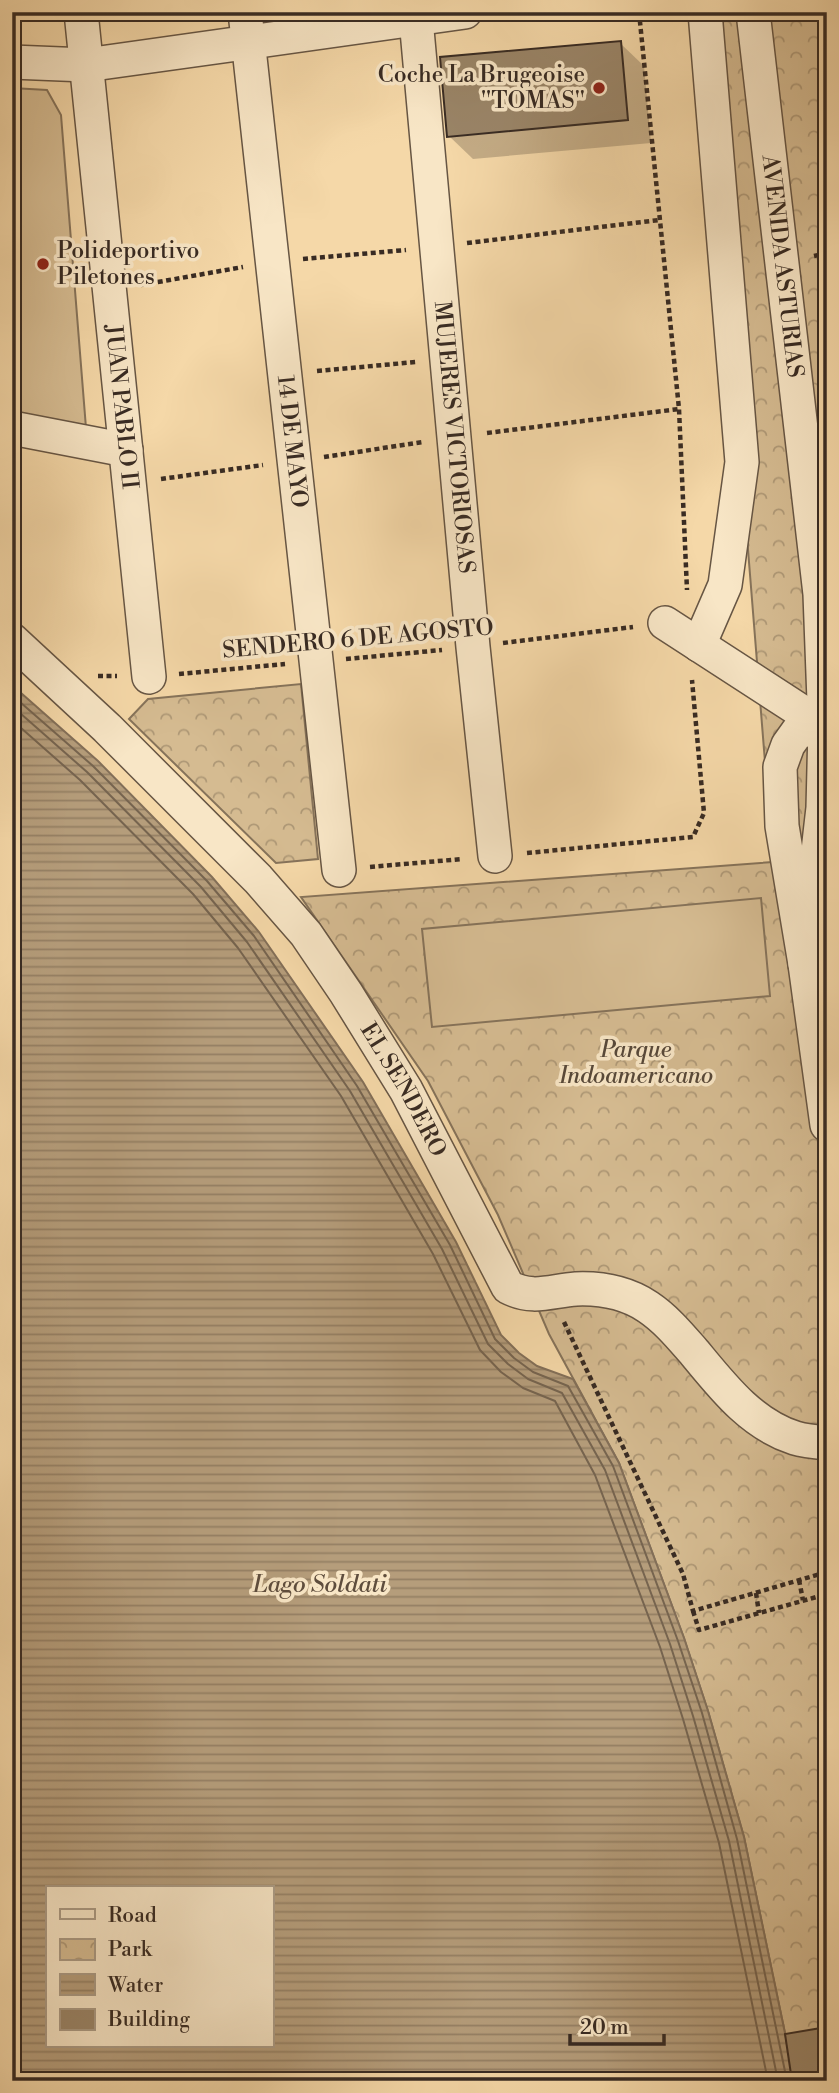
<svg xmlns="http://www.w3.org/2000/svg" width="839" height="2093" viewBox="0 0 839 2093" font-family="'Libre Bodoni',serif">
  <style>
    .park { fill: url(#park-crowns); stroke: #86735a; stroke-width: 2 }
    .pitch { fill: #d5bb91; stroke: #86735a; stroke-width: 2 }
    .water { fill: url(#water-rules); stroke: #836f58; stroke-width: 2; fill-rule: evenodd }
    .shadow { fill: #0003 }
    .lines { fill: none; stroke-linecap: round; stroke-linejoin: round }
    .shore { stroke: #76644f; stroke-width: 2 }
    .building { fill: #9a8568; stroke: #382b23; stroke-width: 2 }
    .street-casing { stroke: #675644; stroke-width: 36 }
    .path { stroke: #382b23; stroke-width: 4.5; stroke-dasharray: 5 3.5; stroke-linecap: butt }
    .street { stroke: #f8e6c6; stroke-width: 33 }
    .poi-dot { fill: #8f2418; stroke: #f8e6c6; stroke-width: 2.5 }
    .labels { text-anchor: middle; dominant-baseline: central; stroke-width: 7; stroke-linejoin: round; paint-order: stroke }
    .poi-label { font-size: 23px; fill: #382b23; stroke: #f8e6c6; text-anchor: end }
    .street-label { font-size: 23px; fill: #382b23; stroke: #f8e6c6 }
    .park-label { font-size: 23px; font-style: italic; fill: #574839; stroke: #f8e6c6 }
    .water-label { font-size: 24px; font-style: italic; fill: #5e4d3d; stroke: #f8e6c6 }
  </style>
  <defs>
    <pattern id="park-crowns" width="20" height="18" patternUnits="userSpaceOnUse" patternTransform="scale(1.75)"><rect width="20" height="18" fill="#d5bb91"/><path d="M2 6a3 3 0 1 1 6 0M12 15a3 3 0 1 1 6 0" fill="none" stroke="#ae9876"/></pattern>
    <pattern id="water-rules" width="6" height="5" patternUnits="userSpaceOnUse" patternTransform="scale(1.75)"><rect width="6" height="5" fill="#b59d7b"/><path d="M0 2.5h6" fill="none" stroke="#948064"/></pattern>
  </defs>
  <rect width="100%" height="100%" fill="#f5d8a8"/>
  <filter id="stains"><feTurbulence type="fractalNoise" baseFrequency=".00286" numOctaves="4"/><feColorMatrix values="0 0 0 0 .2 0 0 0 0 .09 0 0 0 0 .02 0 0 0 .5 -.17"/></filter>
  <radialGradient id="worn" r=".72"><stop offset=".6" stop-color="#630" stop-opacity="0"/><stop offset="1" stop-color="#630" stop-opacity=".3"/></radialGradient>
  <g class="park">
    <polygon points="705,12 827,12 827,2081 795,2081 744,1837 708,1711 684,1638 619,1463 549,1334 498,1215 428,1081 301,897 773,862"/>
    <polygon points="301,684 318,859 276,863 129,719 148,699"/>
  </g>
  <g class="pitch">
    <polygon points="12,88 47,90 61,115 86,428 12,413"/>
    <polygon points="761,898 770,996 432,1027 422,929"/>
  </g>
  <path class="water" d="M12 685 98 761 212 877 259 932 363 1082 456 1242 501 1335 519 1353 537 1366 573 1379 619 1463 684 1638 708 1711 744 1837 795 2081H12ZM47 1888H271V2046H47Z"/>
  <polygon class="shadow" points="620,43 644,66 651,143 473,159 449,136"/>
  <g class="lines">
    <g class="shore">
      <polyline points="12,695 93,766 207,881 254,936 357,1086 450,1245 495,1339 514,1358 533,1372 568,1386 613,1466 678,1641 702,1713 737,1839 787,2081"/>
      <polyline points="12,706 87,772 201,887 247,942 350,1091 442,1249 488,1344 508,1364 528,1379 562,1393 605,1470 670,1644 693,1716 729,1841 778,2081"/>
      <polyline points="12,720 80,780 193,894 238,948 341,1096 433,1254 480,1350 501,1372 523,1388 555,1401 595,1475 660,1647 683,1719 719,1843 768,2081"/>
    </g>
  </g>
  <g class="building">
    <polygon points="621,41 628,120 447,137 440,57"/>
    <polygon points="827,2027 827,2081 792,2081 785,2034"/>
  </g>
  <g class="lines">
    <g class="street-casing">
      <g id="street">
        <path id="s1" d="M81 12 149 677"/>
        <path id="s2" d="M245 12 339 870"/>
        <path id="s3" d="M753 12 820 594 825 728 823 808 805 964"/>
        <path id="s4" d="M416 19 473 647 495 856"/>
        <polyline points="12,62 86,65 465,12"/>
        <polyline points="12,428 126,450"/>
        <polyline points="665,623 827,728"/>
        <path id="s5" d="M12 640 107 728 258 879 306 934 346 993 406 1090 508 1287C533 1300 550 1291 576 1289 601 1288 627 1293 648 1307 666 1319 680 1336 694 1352 722 1386 751 1424 795 1438 805 1441 816 1442 827 1443"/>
        <polyline points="699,645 725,585 742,462 705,12"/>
        <polyline points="825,728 798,731 788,745 780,767 782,826 805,964 827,1125"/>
      </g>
    </g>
    <g class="path">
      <polyline points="639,12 679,409 687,590"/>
      <polyline points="467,243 659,220"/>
      <polyline points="814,256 827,253"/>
      <polyline points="303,259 406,250"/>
      <polyline points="141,285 243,267"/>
      <polyline points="317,371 416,362"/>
      <polyline points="487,433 679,409"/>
      <polyline points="324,457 423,442"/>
      <polyline points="161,479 263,465"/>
      <polyline points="503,643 633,627"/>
      <polyline points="346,659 442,650"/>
      <polyline points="179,674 285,664"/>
      <polyline points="98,676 117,676"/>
      <polyline points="527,853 693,837 704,813 692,680"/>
      <polyline points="370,867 462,859"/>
      <polyline points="564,1322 683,1574 693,1611 827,1572"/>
      <polyline points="799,1580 803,1600"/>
      <polyline points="756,1593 759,1613"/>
      <polyline points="693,1611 699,1630 827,1594"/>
    </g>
    <use href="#street" class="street"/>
  </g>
  <g class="poi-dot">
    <circle cx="599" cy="88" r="7"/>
    <circle cx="43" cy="264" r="7"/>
  </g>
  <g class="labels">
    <g class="poi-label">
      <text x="585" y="75">Coche La Brugeoise<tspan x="585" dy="26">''TOMAS''</tspan></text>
      <text x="57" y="251" text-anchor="start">Polideportivo<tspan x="57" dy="26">Piletones</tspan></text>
    </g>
    <g class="street-label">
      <text stroke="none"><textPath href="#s3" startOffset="256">AVENIDA ASTURIAS</textPath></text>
      <text stroke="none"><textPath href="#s1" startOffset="397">JUAN PABLO II</textPath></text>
      <text stroke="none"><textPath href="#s4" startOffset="420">MUJERES VICTORIOSAS</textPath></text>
      <text stroke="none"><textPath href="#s2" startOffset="432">14 DE MAYO</textPath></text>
      <text transform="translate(358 639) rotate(-5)">SENDERO 6 DE AGOSTO</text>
      <text stroke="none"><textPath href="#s5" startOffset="600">EL SENDERO</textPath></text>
    </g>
    <g class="park-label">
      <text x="636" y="1050">Parque<tspan x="636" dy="26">Indoamericano</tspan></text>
    </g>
    <g class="water-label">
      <text x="320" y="1585">Lago Soldati</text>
    </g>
  </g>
  <rect width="839" height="2093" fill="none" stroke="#f5d8a8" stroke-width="42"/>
  <rect x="14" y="14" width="811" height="2065" fill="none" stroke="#382b23" stroke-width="3.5"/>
  <rect x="21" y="21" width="797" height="2051" fill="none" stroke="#382b23" stroke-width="2"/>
  <rect x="46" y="1886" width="228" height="161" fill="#f8e6c6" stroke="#ab9b85" stroke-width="2"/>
  <rect x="60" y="1909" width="35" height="10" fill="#f8e6c6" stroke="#ab9b85" stroke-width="2"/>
  <text x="108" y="1922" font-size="21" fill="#382b23">Road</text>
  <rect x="60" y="1939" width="35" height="21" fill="url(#park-crowns)" stroke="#ab9b85" stroke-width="2"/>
  <text x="108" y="1956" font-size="21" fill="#382b23">Park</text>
  <rect x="60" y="1974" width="35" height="21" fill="url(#water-rules)" stroke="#ab9b85" stroke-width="2"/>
  <text x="108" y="1992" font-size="21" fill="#382b23">Water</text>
  <rect x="60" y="2009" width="35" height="21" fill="#9a8568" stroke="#ab9b85" stroke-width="2"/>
  <text x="108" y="2026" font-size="21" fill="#382b23">Building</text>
  <path d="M570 2034v10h94v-10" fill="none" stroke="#382b23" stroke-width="3.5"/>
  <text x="580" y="2034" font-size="21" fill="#382b23" stroke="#f8e6c6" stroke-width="5" paint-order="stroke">20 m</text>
  <rect width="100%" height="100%" filter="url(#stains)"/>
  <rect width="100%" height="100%" fill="url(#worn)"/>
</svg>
